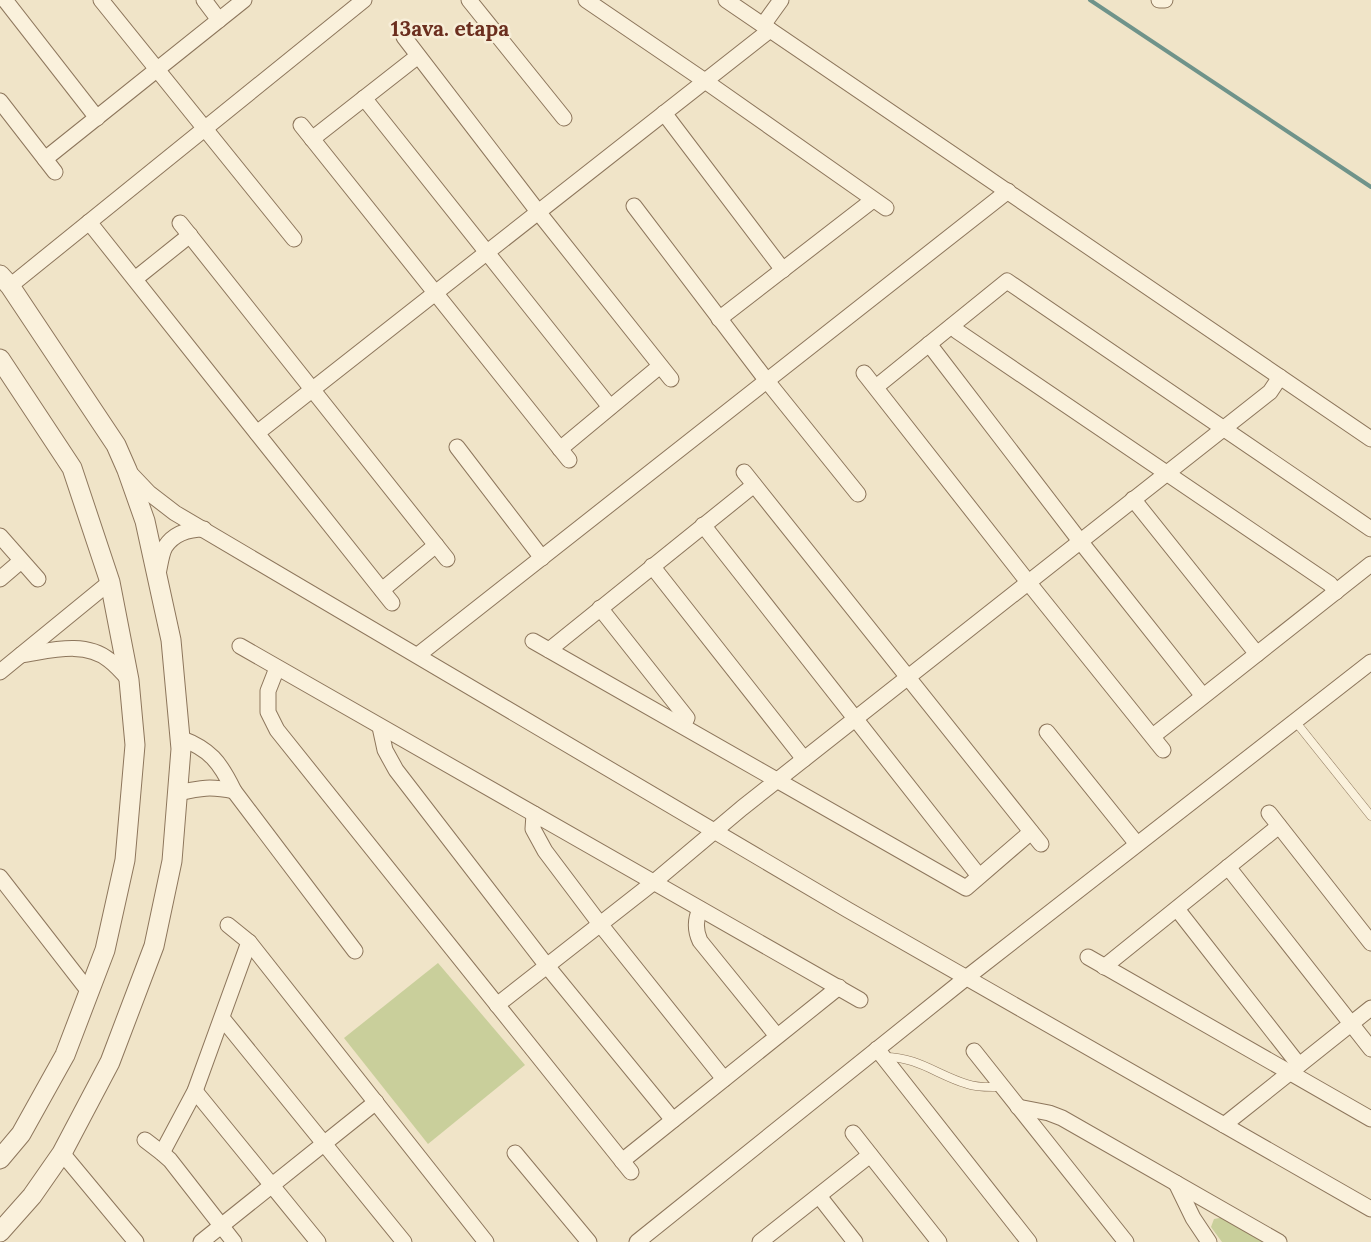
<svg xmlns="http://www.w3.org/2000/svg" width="1371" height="1242" viewBox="0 0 1371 1242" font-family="Lora,serif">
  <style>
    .green { fill: #c9cf9b }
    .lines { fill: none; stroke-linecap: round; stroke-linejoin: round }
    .stream { stroke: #6f938a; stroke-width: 4 }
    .service-casing { stroke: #8d765c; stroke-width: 9 }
    .minor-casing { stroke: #8d765c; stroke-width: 17 }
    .tertiary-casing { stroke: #8d765c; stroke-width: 21 }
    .service { stroke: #faf1dc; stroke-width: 8 }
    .minor { stroke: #faf1dc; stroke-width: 15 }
    .tertiary { stroke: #faf1dc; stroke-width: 19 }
    .labels { text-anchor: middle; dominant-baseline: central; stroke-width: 5; stroke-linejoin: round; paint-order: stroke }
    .district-label { font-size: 21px; font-weight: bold; fill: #6b2e1e; stroke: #f7eed8 }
  </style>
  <rect width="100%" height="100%" fill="#f0e4c8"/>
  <g class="green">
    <polygon points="438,963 525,1065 428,1144 344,1038"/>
    <polygon points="1225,1217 1270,1242 1222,1242 1211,1227 1214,1219"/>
  </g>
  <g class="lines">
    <polyline class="stream" points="1090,0 1371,187"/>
    <g class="service-casing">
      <g id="service">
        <polyline points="1295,721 1371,816"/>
        <path d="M885 1057C918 1057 937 1075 967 1084 978 1088 990 1087 1002 1087"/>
      </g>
    </g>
    <g class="minor-casing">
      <g id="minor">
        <polyline points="5,0 97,118"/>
        <polyline points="101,0 294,239"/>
        <polyline points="204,0 219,20"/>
        <polyline points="469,0 564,118"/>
        <polyline points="586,0 705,81 886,208"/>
        <polyline points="726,0 1371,439"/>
        <polyline points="1159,0 1165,0"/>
        <polyline points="763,25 781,0"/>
        <polyline points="404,37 539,213 671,379"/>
        <polyline points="364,98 610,407"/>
        <polyline points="0,101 55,172"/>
        <polyline points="664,113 783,270"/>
        <polyline points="301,125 569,460"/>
        <polyline points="312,139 418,56"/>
        <polyline points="45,159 244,0"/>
        <polyline points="634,206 767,381 858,494"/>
        <polyline points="89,222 392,603"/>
        <polyline points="180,223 447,559"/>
        <polyline points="135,279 190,235"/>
        <polyline points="10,286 364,0"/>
        <polyline points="719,319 873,200"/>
        <polyline points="952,326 957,331 1330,584 1336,592"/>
        <polyline points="929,344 1080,541 1203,696"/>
        <polyline points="864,373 1028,582 1163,750"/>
        <polyline points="876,387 1007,281 1371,529"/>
        <polyline points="257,433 770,30"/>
        <polyline points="457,447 542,558"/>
        <polyline points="560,449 660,366"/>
        <polyline points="744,472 1041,844"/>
        <polyline points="130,473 149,493 175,513 848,910 1371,1209"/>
        <polyline points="1133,499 1257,654"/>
        <polyline points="703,525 979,876"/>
        <polyline points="0,536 38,579"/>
        <polyline points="652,566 804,759"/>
        <path d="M158 574C160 566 161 554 165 547 174 533 189 529 204 529"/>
        <polyline points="0,579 21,561"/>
        <polyline points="382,590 436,545"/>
        <polyline points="600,608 687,718 683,726"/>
        <polyline points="533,641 966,888 1031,832"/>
        <polyline points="240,646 860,1000"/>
        <polyline points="549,650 754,485"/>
        <path d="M21 655C49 651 85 640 109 660 117 666 123 673 129 680"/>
        <polyline points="418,655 1008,191"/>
        <polyline points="277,668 268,691 268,712 277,730 631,1172"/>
        <polyline points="0,672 110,582"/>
        <polyline points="380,727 385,750 396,770 547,966 673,1120"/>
        <polyline points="1047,732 1137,844"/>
        <polyline points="1153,736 1371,564"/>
        <path d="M180 738C210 749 220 762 234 791L355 951"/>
        <path d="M177 793C201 788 210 786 234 791"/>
        <polyline points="1269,813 1371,943"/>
        <polyline points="534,814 533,829 545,851 600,924 724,1079"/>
        <polyline points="1228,867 1371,1049"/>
        <polyline points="0,877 90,993"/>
        <path d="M700 909C695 920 695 930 700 941L777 1036"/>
        <polyline points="1177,909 1299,1065"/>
        <polyline points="228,925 249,942 486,1242"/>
        <polyline points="1088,957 1371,1119"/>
        <polyline points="1104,967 1279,826"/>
        <polyline points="497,1005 654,882 742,808 1270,392 1280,377"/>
        <polyline points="222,1018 404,1242"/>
        <polyline points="877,1049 1029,1242"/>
        <polyline points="974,1051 1126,1242"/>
        <polyline points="195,1091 318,1242"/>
        <polyline points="1018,1107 1049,1113 1062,1118 1279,1242"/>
        <polyline points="1224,1125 1371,1008"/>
        <polyline points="853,1133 939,1242"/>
        <polyline points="145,1140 162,1153 170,1160 234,1242"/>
        <polyline points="62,1153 136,1242"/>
        <polyline points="162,1153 195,1091 249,942"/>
        <polyline points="515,1153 589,1242"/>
        <polyline points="622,1161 839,987"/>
        <polyline points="1176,1183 1193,1218 1209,1242"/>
        <polyline points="819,1196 855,1242"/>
        <polyline points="201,1242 376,1102"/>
        <polyline points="637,1242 966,978 1371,662"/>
        <polyline points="760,1242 870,1155"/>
      </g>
    </g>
    <g class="tertiary-casing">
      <g id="tertiary">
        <polyline points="0,275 10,286 116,445 127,470 145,521 171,640 181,749 172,861 154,946 110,1062 62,1153 32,1196 0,1232"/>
        <polyline points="0,359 72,468 110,582 129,680 135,745 125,860 105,950 65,1055 21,1134 0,1159"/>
      </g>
    </g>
    <use href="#service" class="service"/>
    <use href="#minor" class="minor"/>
    <use href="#tertiary" class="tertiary"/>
  </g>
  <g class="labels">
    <g class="district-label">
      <text x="450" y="28">13ava. etapa</text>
    </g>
  </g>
</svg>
